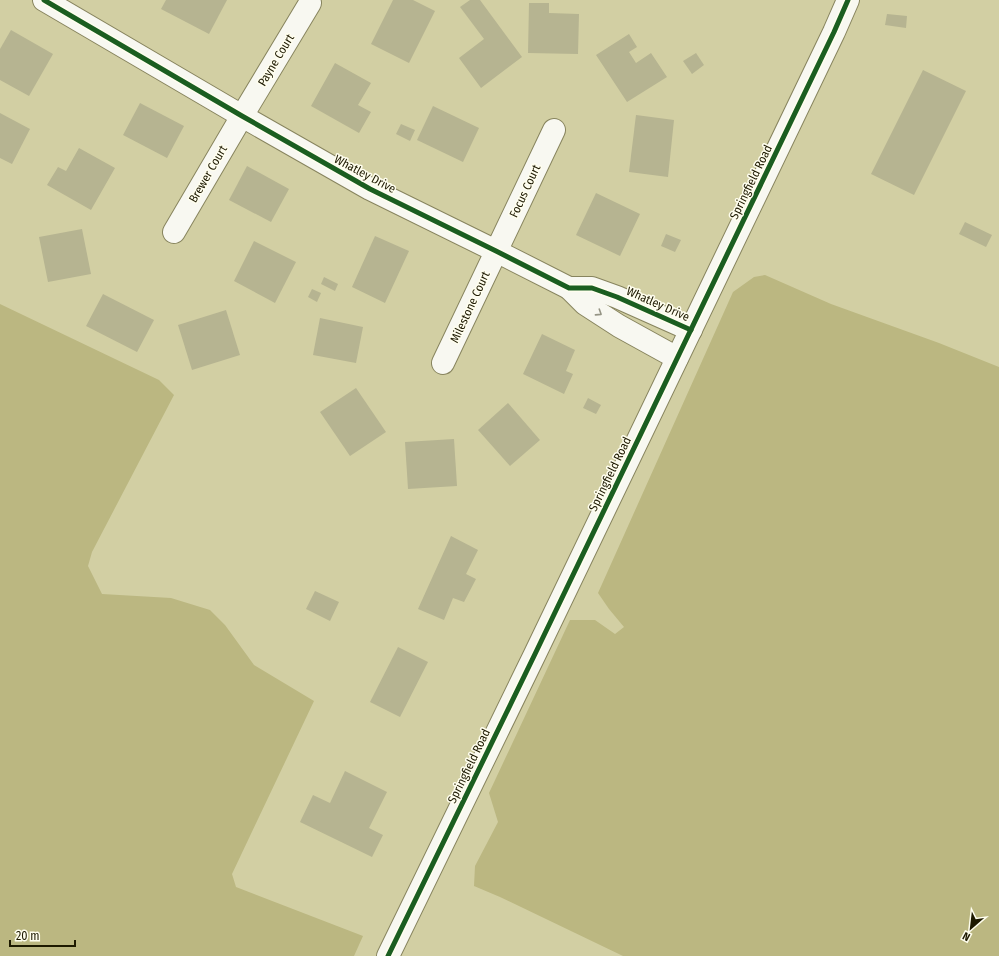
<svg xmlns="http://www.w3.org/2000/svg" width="999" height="956" viewBox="0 0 999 956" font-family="'Fira Sans Condensed',sans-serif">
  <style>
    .forest { fill: #bbb781 }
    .building { fill: #b6b491 }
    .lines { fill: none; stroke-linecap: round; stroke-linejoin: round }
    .minor-casing { stroke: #87845e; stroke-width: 24 }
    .minor { stroke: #f8f8f1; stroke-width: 22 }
    .cycleway-casing { stroke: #fffeee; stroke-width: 8 }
    .cycleway { stroke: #1b5e20; stroke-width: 5 }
    .oneway { stroke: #959485 }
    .labels { text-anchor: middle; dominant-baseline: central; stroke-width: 3; stroke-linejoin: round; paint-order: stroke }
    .street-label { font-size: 12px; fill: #1d1900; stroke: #fffeee }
  </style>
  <rect width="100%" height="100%" fill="#d2cfa3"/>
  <g class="forest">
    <polygon points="765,275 831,304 939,343 999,367 999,956 623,956 500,897 474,886 475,866 498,822 489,793 570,620 595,620 615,634 624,627 609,609 598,593 733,292 754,277"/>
    <polygon points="0,304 159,380 174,395 92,552 88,566 102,594 171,598 210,610 225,625 254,665 314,701 232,874 236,887 363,936 354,956 0,956"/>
  </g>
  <g class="building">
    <polygon points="166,0 227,0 209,34 161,9"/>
    <polygon points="393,0 413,0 435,11 409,63 371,44"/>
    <polygon points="470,0 480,0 522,57 481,88 459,58 484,39 460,7"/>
    <polygon points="529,3 549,3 549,13 579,14 578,54 528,53"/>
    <polygon points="887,14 907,16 906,28 885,25"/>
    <polygon points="11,30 53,54 29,96 0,80 0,49"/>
    <polygon points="629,34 637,47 629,52 636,63 651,53 667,77 627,102 596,55"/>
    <polygon points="696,53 704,65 692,74 683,61"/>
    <polygon points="335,63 371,83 358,105 371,112 359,133 311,106"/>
    <polygon points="923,70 966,91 914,195 871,174"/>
    <polygon points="140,103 184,126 167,158 123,135"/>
    <polygon points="433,106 479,128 463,162 417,140"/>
    <polygon points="0,113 30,129 12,164 0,158"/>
    <polygon points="636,115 674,120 668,177 629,172"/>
    <polygon points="401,124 415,130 410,141 396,134"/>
    <polygon points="79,148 115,168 91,210 47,185 58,167 66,171"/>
    <polygon points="247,166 289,189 271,222 229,200"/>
    <polygon points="596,193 640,214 620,256 576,235"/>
    <polygon points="965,222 992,235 986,247 959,234"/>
    <polygon points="82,229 91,274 48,282 39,237"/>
    <polygon points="666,234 681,240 675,252 661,246"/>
    <polygon points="375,236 409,251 385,303 352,287"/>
    <polygon points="254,241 296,262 275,303 234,281"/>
    <polygon points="324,277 338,284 335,291 321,284"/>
    <polygon points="312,289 321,293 317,302 308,297"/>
    <polygon points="103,294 154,320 137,352 86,326"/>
    <polygon points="226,310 240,355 192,370 178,325"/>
    <polygon points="320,318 363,327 356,363 313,355"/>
    <polygon points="542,334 575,350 566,371 573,374 564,394 523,374"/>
    <polygon points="356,388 386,432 350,456 320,412"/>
    <polygon points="588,398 601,405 596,414 583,408"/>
    <polygon points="508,403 540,440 510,466 478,430"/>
    <polygon points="454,439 457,486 408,489 405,442"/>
    <polygon points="451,536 478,550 466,574 476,579 464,602 453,598 444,620 418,609"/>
    <polygon points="315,591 339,602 330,621 306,609"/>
    <polygon points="398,647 428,662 400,717 370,702"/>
    <polygon points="345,771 387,792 369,828 383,835 372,857 300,822 313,795 330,803"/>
  </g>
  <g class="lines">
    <g class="minor-casing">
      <g id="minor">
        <polyline points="44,0 242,116 370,189 496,251 569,288 592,288 617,297 691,330"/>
        <polyline points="174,232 242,116 310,3"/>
        <polyline points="569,288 585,304 619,326 677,358"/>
        <polyline points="443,363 554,130"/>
        <polyline points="388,956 535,654 834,32 848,0"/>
      </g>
    </g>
    <use href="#minor" class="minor"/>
    <g class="cycleway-casing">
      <g id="cycleway">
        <polyline points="44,0 242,116 370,189 496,251 569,288 592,288 617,297 691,330"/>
        <polyline points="388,956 535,654 834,32 848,0"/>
      </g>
    </g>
    <use href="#cycleway" class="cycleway"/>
  </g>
  <defs><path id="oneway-chevron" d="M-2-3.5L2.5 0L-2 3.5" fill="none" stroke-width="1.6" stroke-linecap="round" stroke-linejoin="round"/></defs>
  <use class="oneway" href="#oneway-chevron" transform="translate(599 313) rotate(33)"/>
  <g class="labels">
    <g class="street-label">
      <text transform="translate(276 60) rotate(-59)">Payne Court</text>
      <text transform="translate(208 174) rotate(-60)">Brewer Court</text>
      <text transform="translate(365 174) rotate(28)">Whatley Drive</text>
      <text transform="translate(751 182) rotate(-64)">Springfield Road</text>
      <text transform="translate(525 191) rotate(-65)">Focus Court</text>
      <text transform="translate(658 304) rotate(24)">Whatley Drive</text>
      <text transform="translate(470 307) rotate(-65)">Milestone Court</text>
      <text transform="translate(610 474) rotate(-64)">Springfield Road</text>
      <text transform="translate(469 766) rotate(-64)">Springfield Road</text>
    </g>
  </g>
  <g transform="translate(971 928) rotate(208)" stroke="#fffeee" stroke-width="3" paint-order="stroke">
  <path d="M0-3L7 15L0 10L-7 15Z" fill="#1d1900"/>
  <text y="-6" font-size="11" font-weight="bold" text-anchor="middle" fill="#1d1900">N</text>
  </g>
  <path d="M10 940v6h65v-6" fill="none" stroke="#1d1900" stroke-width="2"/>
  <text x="16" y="940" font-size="12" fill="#1d1900" stroke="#fffeee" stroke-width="3" paint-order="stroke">20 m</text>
</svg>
